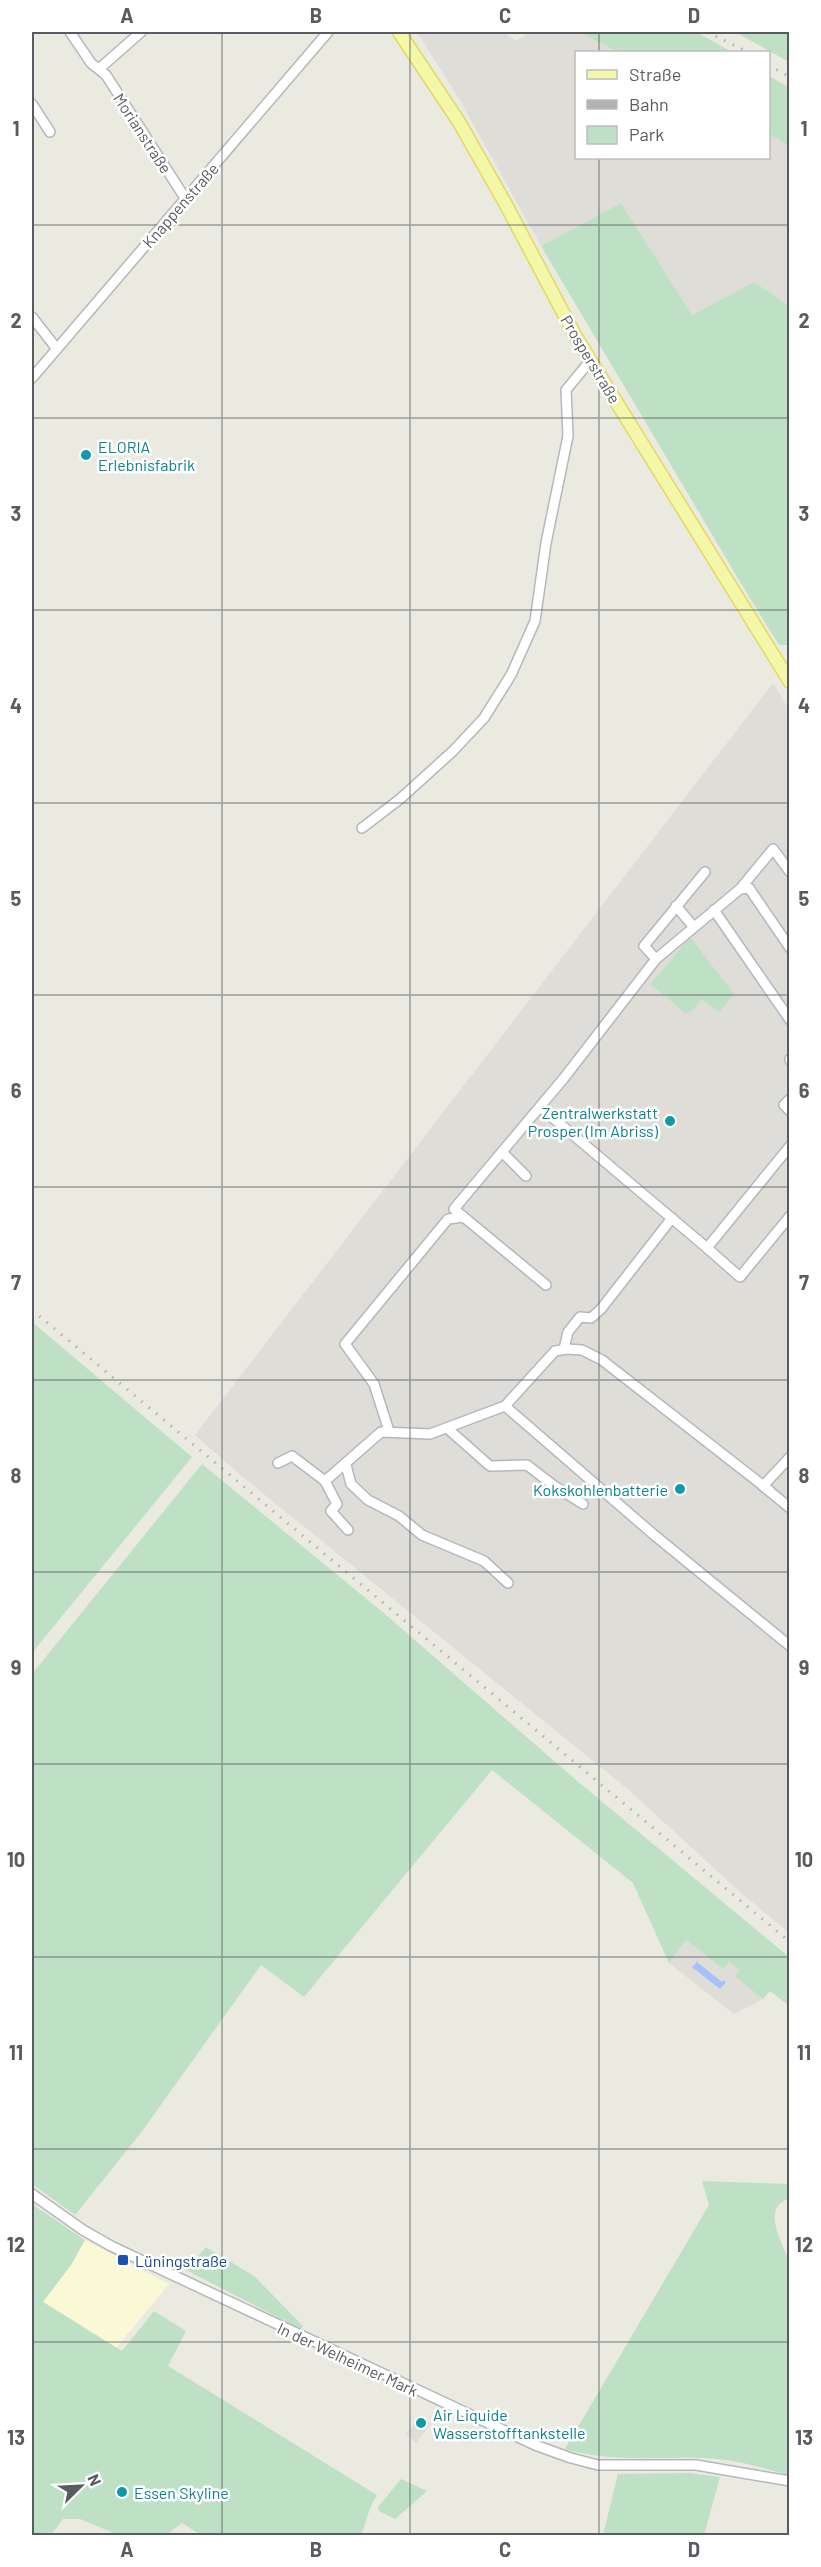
<svg xmlns="http://www.w3.org/2000/svg" width="821" height="2567" viewBox="0 0 821 2567" font-family="Barlow,sans-serif">
  <style>
    .commercial { fill: #faf9d6 }
    .industrial { fill: #deddd8 }
    .green { fill: #bee1c5 }
    .water { fill: #a4c2f7 }
    .lines { fill: none; stroke-linecap: round; stroke-linejoin: round }
    .minor-casing { stroke: #b6b7bc; stroke-width: 12 }
    .major-casing { stroke: #e4d960; stroke-width: 15 }
    .minor { stroke: #fff; stroke-width: 9 }
    .major { stroke: #f4f7a8; stroke-width: 12 }
    .rail { stroke: #b1b2b2; stroke-width: 3; stroke-dasharray: 1.5 8; stroke-linecap: butt }
    .grid { fill: none; stroke: #595b60; stroke-width: 1.5; stroke-opacity: 0.55 }
    .culture-dot { fill: #0f9aa8; stroke: #fff; stroke-width: 2 }
    .transit-dot { fill: #1a4fb4; stroke: #fff; stroke-width: 2 }
    .labels { text-anchor: middle; dominant-baseline: central; stroke-width: 5; stroke-linejoin: round; paint-order: stroke }
    .street-label { font-size: 16px; fill: #595b60; stroke: #fff }
    .culture-label { font-size: 16px; fill: #0d838f; stroke: #fff; text-anchor: start }
    .transit-label { font-size: 16px; fill: #164399; stroke: #fff; text-anchor: start }
    .neatline { fill: none; stroke: #595b60; stroke-width: 2 }
    .grid-label { font-size: 20px; text-anchor: middle; font-weight: bold; fill: #595b60 }
  </style>
  <rect width="100%" height="100%" fill="#ebeae0"/>
  <polygon class="commercial" points="85,2240 169,2284 116,2348 42,2301 71,2265"/>
  <g class="industrial">
    <polygon points="417,32 504,32 516,41 531,32 579,32 618,52 576,52 576,158 768,158 769,134 789,146 789,306 754,282 692,315 621,203 541,246 461,102"/>
    <polygon points="773,683 790,711 789,1933 738,1890 630,1791 238,1473 195,1435"/>
    <polygon points="686,1940 723,1969 729,1962 740,1970 735,1977 763,1999 734,2014 669,1963"/>
    <polygon points="420,2416 431,2424 416,2443 406,2434"/>
  </g>
  <g class="green">
    <polygon points="579,32 696,32 732,52 618,52"/>
    <polygon points="735,32 789,32 789,62"/>
    <polygon points="768,75 789,88 789,146 769,134"/>
    <polygon points="621,203 692,315 754,282 789,306 789,645 779,645 745,590 541,246"/>
    <polygon points="690,937 734,994 720,1012 701,999 692,1011 685,1013 651,984"/>
    <polygon points="32,1322 192,1457 32,1653"/>
    <polygon points="202,1464 385,1614 576,1780 789,1957 789,2006 770,1991 763,1999 735,1977 739,1970 729,1962 723,1969 686,1940 669,1963 633,1883 492,1770 304,1997 261,1965 140,2134 75,2215 32,2184 32,1674"/>
    <path d="M702 2181 789 2184V2199C762 2207 780 2238 787 2256H789V2475C766 2469 741 2461 717 2459 666 2455 615 2464 565 2449L709 2205Z"/>
    <path d="M32 2204 85 2240 71 2265 43 2302 122 2351 154 2311 186 2331 168 2366 377 2495C368 2509 367 2521 361 2535H201L182 2523 166 2535 121 2536 80 2519H63L51 2535H32Z"/>
    <polygon points="206,2247 254,2276 303,2326 301,2329 186,2270"/>
    <polygon points="689,2473 720,2477 704,2535 603,2535 618,2474"/>
    <polygon points="401,2479 427,2491 395,2519 379,2511 378,2507"/>
  </g>
  <polygon class="water" points="698,1961 698,1963 722,1982 724,1980 726,1982 720,1989 692,1967"/>
  <g class="lines">
    <g class="minor-casing">
      <g id="minor">
        <polyline points="70,32 91,63 106,75 185,198"/>
        <polyline points="100,68 141,32"/>
        <polyline points="32,104 50,132"/>
        <polyline points="32,317 57,349"/>
        <polyline points="32,378 328,32"/>
        <polyline points="362,828 400,799 453,751 484,718 511,675 535,621 546,543 568,436 566,390 590,361"/>
        <polyline points="740,889 773,849 790,872"/>
        <polyline points="676,906 693,926"/>
        <polyline points="714,910 790,1020"/>
        <polyline points="656,959 644,946 705,872"/>
        <polyline points="790,1059 790,1060"/>
        <polyline points="790,1099 784,1105 790,1111"/>
        <polyline points="540,1107 707,1248"/>
        <polyline points="790,1146 707,1248 740,1277 790,1216"/>
        <polyline points="502,1152 526,1176"/>
        <polyline points="546,1285 454,1209 564,1078 656,959 740,889 749,888 790,948"/>
        <polyline points="564,1349 568,1332 580,1317 591,1318 601,1309 672,1218"/>
        <polyline points="505,1406 555,1351 567,1349 582,1350 602,1360 770,1491"/>
        <polyline points="447,1428 490,1466 527,1465 553,1485 583,1504"/>
        <polyline points="389,1431 374,1384 345,1344 448,1219 464,1217"/>
        <polyline points="790,1457 763,1486 790,1508"/>
        <polyline points="278,1463 292,1456 325,1481"/>
        <polyline points="346,1465 351,1484 368,1500 399,1516 422,1535 484,1561 508,1583"/>
        <polyline points="348,1530 331,1511 337,1504 325,1481 381,1432 430,1434 505,1406 653,1534 790,1646"/>
        <polyline points="32,2194 83,2230 111,2246 535,2445 571,2458 598,2465 696,2465 790,2481"/>
      </g>
    </g>
    <g class="major-casing">
      <polyline id="major" points="399,32 459,122 505,203 576,337 790,682"/>
    </g>
    <use href="#minor" class="minor"/>
    <use href="#major" class="major"/>
    <g class="rail">
      <polyline points="707,32 748,52"/>
      <polyline points="768,65 790,77"/>
      <polyline points="32,1310 790,1942"/>
    </g>
  </g>
  <path class="grid" d="M222 32V2536M410 32V2536M599 32V52M599 158V2536M32 225H790M32 418H790M32 610H790M32 803H790M32 995H790M32 1187H790M32 1380H790M32 1572H790M32 1764H790M32 1957H790M32 2149H790M32 2342H790"/>
  <g class="culture-dot">
    <circle cx="86" cy="455" r="6"/>
    <circle cx="670" cy="1121" r="6"/>
    <circle cx="680" cy="1489" r="6"/>
    <circle cx="421" cy="2423" r="6"/>
    <circle cx="122" cy="2492" r="6"/>
  </g>
  <rect class="transit-dot" x="117" y="2254" width="12" height="12" rx="3"/>
  <g class="labels">
    <g class="street-label">
      <text transform="translate(143 133) rotate(57)">Morianstraße</text>
      <text transform="translate(180 205) rotate(-49)">Knappenstraße</text>
      <text transform="translate(591 359) rotate(59)">Prosperstraße</text>
      <text transform="translate(348 2359) rotate(25)">In der Welheimer Mark</text>
    </g>
    <g class="culture-label">
      <text x="98" y="446">ELORIA<tspan x="98" dy="18">Erlebnisfabrik</tspan></text>
      <text x="658" y="1112" text-anchor="end">Zentralwerkstatt<tspan x="658" dy="18">Prosper (Im Abriss)</tspan></text>
      <text x="668" y="1489" text-anchor="end">Kokskohlenbatterie</text>
      <text x="433" y="2414">Air Liquide<tspan x="433" dy="18">Wasserstofftankstelle</tspan></text>
      <text x="134" y="2492">Essen Skyline</text>
    </g>
    <g class="transit-label">
      <text x="135" y="2260">Lüningstraße</text>
    </g>
  </g>
  <rect width="821" height="2567" fill="none" stroke="#ffffff" stroke-width="66"/>
  <rect x="575" y="51" width="195" height="108" fill="#ffffff" stroke="#bdbdbf" stroke-width="1.5"/>
  <rect x="587" y="70" width="30" height="9" fill="#f4f7a8" stroke="#bdbdbf" stroke-width="1.5"/>
  <text x="629" y="81" font-size="18" fill="#595b60">Straße</text>
  <rect x="587" y="100" width="30" height="9" fill="#b1b2b2" stroke="#bdbdbf" stroke-width="1.5"/>
  <text x="629" y="111" font-size="18" fill="#595b60">Bahn</text>
  <rect x="587" y="126" width="30" height="18" fill="#bee1c5" stroke="#bdbdbf" stroke-width="1.5"/>
  <text x="629" y="141" font-size="18" fill="#595b60">Park</text>
  <g transform="translate(81 2486) rotate(66)" stroke="#ffffff" stroke-width="4.5" paint-order="stroke">
  <path d="M0-4.5L10 22L0 15L-10 22Z" fill="#595b60"/>
  <text y="-9" font-size="16" font-weight="bold" text-anchor="middle" fill="#595b60">N</text>
  </g>
  <rect x="33" y="33" width="755" height="2501" class="neatline"/>
  <g class="grid-label">
    <text x="127" y="23">A</text>
    <text x="316" y="23">B</text>
    <text x="505" y="23">C</text>
    <text x="694" y="23">D</text>
    <text x="16" y="136">1</text>
    <text x="804" y="136">1</text>
    <text x="16" y="328">2</text>
    <text x="804" y="328">2</text>
    <text x="16" y="521">3</text>
    <text x="804" y="521">3</text>
    <text x="16" y="713">4</text>
    <text x="804" y="713">4</text>
    <text x="16" y="906">5</text>
    <text x="804" y="906">5</text>
    <text x="16" y="1098">6</text>
    <text x="804" y="1098">6</text>
    <text x="16" y="1290">7</text>
    <text x="804" y="1290">7</text>
    <text x="16" y="1483">8</text>
    <text x="804" y="1483">8</text>
    <text x="16" y="1675">9</text>
    <text x="804" y="1675">9</text>
    <text x="16" y="1867">10</text>
    <text x="804" y="1867">10</text>
    <text x="16" y="2060">11</text>
    <text x="804" y="2060">11</text>
    <text x="16" y="2252">12</text>
    <text x="804" y="2252">12</text>
    <text x="16" y="2445">13</text>
    <text x="804" y="2445">13</text>
    <text x="127" y="2557">A</text>
    <text x="316" y="2557">B</text>
    <text x="505" y="2557">C</text>
    <text x="694" y="2557">D</text>
  </g>
</svg>
